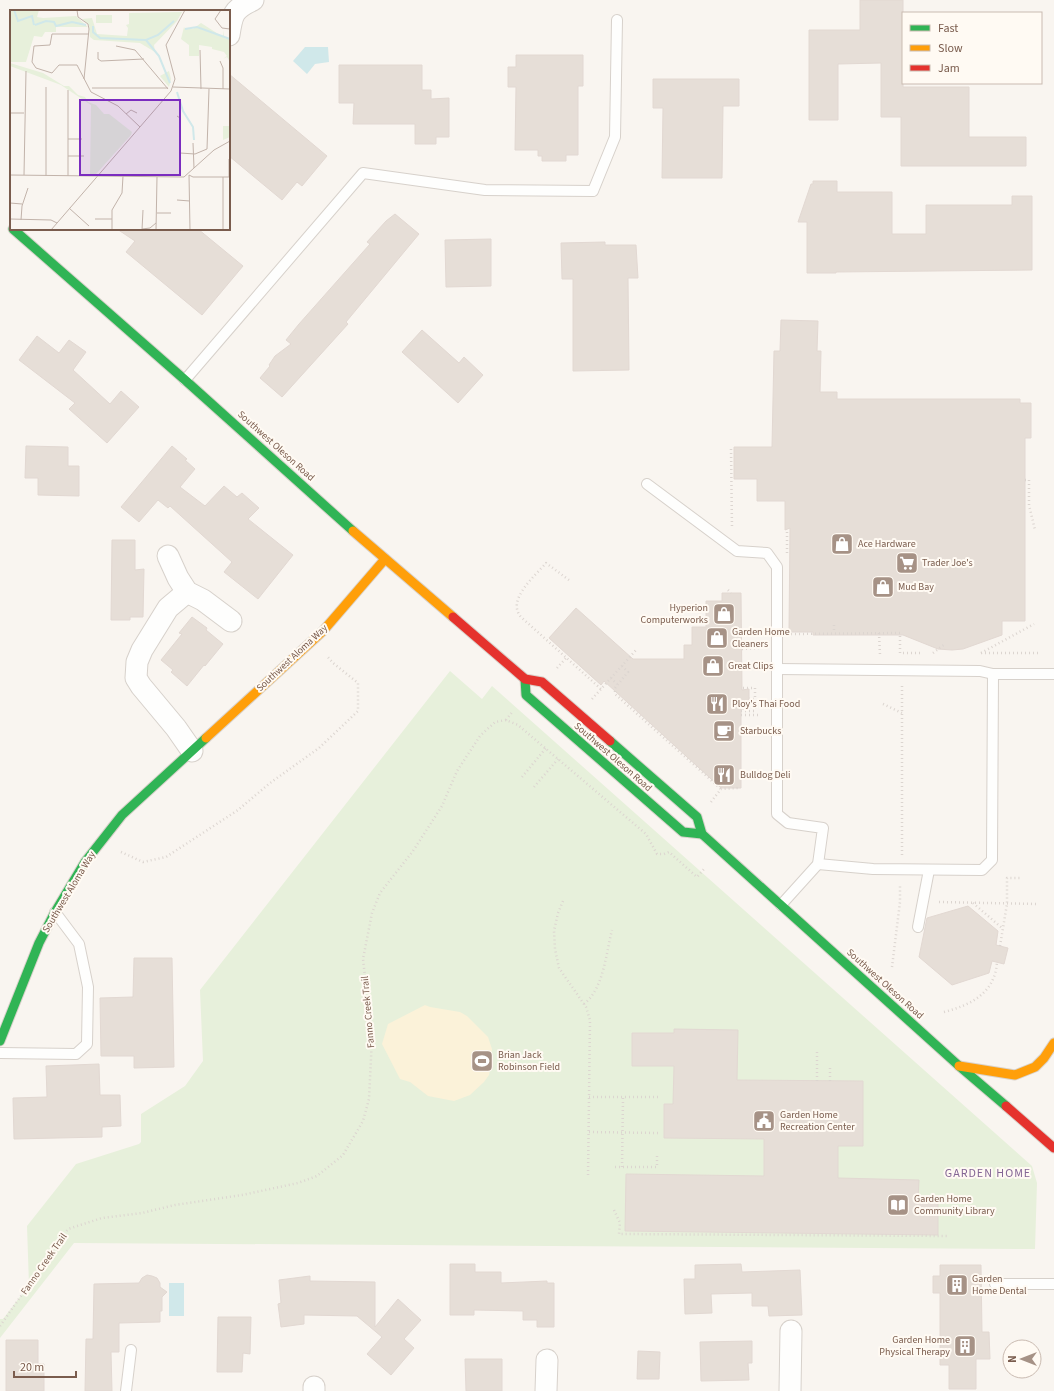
<svg xmlns="http://www.w3.org/2000/svg" width="1054" height="1391" viewBox="0 0 1054 1391" font-family="'Source Sans 3',sans-serif">
  <style>
    .green { fill: #e7f0db }
    .sand { fill: #fbf2d9 }
    .water { fill: #d0e8ea }
    .building { fill: #e6ded7; stroke: #e2d8d2 }
    .lines { fill: none; stroke-linecap: round; stroke-linejoin: round }
    .lane-casing { stroke: #d7d1cb; stroke-width: 12 }
    .street-casing { stroke: #d7d1cb; stroke-width: 23 }
    .fast-casing { stroke: #d9d2cb; stroke-width: 11 }
    .slow-casing { stroke: #d9d2cb; stroke-width: 11 }
    .jam-casing { stroke: #d9d2cb; stroke-width: 11 }
    .path { stroke: #dcd5d0; stroke-width: 2.5; stroke-dasharray: 1 3; stroke-linecap: butt }
    .lane { stroke: #fefefd; stroke-width: 10 }
    .street { stroke: #fefefd; stroke-width: 21 }
    .fast { stroke: #30b455; stroke-width: 9 }
    .slow { stroke: #ff9f0a; stroke-width: 9 }
    .jam { stroke: #e5322d; stroke-width: 9 }
    .labels { text-anchor: middle; dominant-baseline: central; stroke-width: 4; stroke-linejoin: round; paint-order: stroke }
    .street-label { font-size: 10px; fill: #7a5c4d; stroke: #fffaf3 }
    .poi-label { font-size: 10px; fill: #7a5c4d; stroke: #fffaf3; text-anchor: start }
    .quarter-label { font-size: 12px; letter-spacing: 1px; fill: #846695; stroke: #fffaf3 }
    .inset-river { fill: none; stroke: #d0e8ea; stroke-width: 2 }
    .inset-road { fill: none; stroke: #c2b3aa; stroke-width: 1 }
    .view { fill: #7b2cbf; fill-opacity: 0.15; stroke: #7b2cbf; stroke-width: 2 }
    .inset-edge { fill: none; stroke: #7a5c4d; stroke-width: 2 }
  </style>
  <rect width="100%" height="100%" fill="#f9f5f0"/>
  <polygon class="green" points="450,671 482,699 492,686 1032,1166 1037,1183 1035,1249 74,1243 0,1338 0,1319 3,1319 29,1285 27,1226 76,1164 139,1144 141,1142 141,1114 185,1086 203,1061 200,990"/>
  <polygon class="sand" points="425,1005 430,1007 460,1012 467,1016 488,1037 492,1049 491,1063 489,1075 484,1082 470,1095 454,1101 428,1096 410,1082 400,1079 382,1044 388,1024"/>
  <g class="water">
    <polygon points="305,47 328,47 329,62 315,64 307,74 293,61"/>
    <rect x="169" y="1283" width="15" height="33"/>
  </g>
  <g class="building">
    <polygon points="860,0 903,0 903,87 969,87 969,137 1026,137 1026,166 901,166 901,117 881,117 881,63 838,64 838,120 809,120 809,30 860,30"/>
    <polygon points="516,55 583,55 583,86 578,86 578,155 566,155 566,161 542,161 542,156 538,156 538,150 515,150 516,87 508,87 508,67 516,67"/>
    <polygon points="339,65 422,65 422,90 431,90 431,99 449,98 449,137 436,137 436,144 415,144 415,124 353,124 354,103 339,103"/>
    <polygon points="229,74 327,156 302,186 297,182 282,200 229,156"/>
    <polygon points="653,79 739,79 739,106 723,106 722,178 662,178 663,108 653,108"/>
    <polygon points="813,181 837,181 837,192 892,192 892,234 926,234 926,205 1012,205 1012,196 1032,196 1032,270 836,272 836,273 807,273 807,222 798,222 811,184 813,184"/>
    <polygon points="395,214 419,234 346,322 348,324 282,397 260,378 270,366 269,365 275,356 291,344 286,340 299,324 370,244 367,242 386,221"/>
    <polygon points="117,229 198,229 243,266 202,315 126,252 135,241"/>
    <polygon points="491,239 491,286 446,287 445,240"/>
    <polygon points="605,242 605,245 636,245 638,278 628,278 629,370 573,371 573,279 562,279 561,243"/>
    <polygon points="781,320 818,321 817,351 821,351 820,392 837,392 837,399 1020,399 1020,403 1031,403 1031,438 1025,438 1025,621 1002,621 1002,635 963,649 952,650 938,649 903,635 813,635 813,632 789,632 790,528 785,530 785,501 757,501 757,479 734,479 734,447 772,447 774,351 780,351"/>
    <polygon points="422,330 459,363 464,357 483,375 458,403 402,352"/>
    <polygon points="37,336 59,353 69,340 86,352 73,370 110,404 121,391 139,407 107,443 69,409 75,403 19,360"/>
    <polygon points="26,446 68,447 68,466 79,466 79,496 38,495 38,478 25,478"/>
    <polygon points="172,446 187,459 185,460 195,469 180,487 205,506 224,486 237,497 242,493 259,508 248,519 293,555 258,599 224,572 232,562 170,506 168,508 158,500 139,522 121,507"/>
    <polygon points="112,540 135,540 135,570 144,569 143,617 130,617 130,620 111,620"/>
    <polygon points="722,593 741,593 742,690 749,689 749,709 741,709 741,788 721,788 604,681 601,685 549,638 576,608 633,659 684,659 684,645 692,645 692,627 706,627 706,601 722,601"/>
    <polygon points="192,617 207,628 206,630 223,644 205,666 204,665 187,686 171,672 173,670 161,660 182,634 179,633"/>
    <polygon points="968,906 998,931 996,945 1008,948 1004,964 992,961 989,973 952,985 919,957 927,918"/>
    <polygon points="134,958 172,958 174,1067 134,1068 134,1056 101,1056 100,998 133,997"/>
    <polygon points="674,1029 738,1030 737,1080 863,1081 863,1146 838,1146 838,1178 919,1180 918,1201 938,1201 938,1235 625,1231 626,1174 764,1176 764,1139 664,1138 664,1104 673,1104 674,1066 632,1066 632,1033 674,1033"/>
    <polygon points="99,1064 100,1095 120,1095 121,1126 102,1127 102,1137 14,1139 13,1098 47,1097 46,1066"/>
    <polygon points="450,1264 475,1264 475,1272 501,1272 501,1283 547,1281 547,1283 554,1283 554,1327 537,1327 537,1320 523,1320 523,1311 474,1310 474,1315 450,1315"/>
    <polygon points="741,1264 742,1272 800,1270 802,1315 769,1316 768,1306 752,1306 752,1293 711,1294 712,1313 685,1314 684,1279 695,1279 695,1265"/>
    <polygon points="940,1265 981,1265 982,1332 989,1332 990,1359 976,1359 976,1389 949,1389 949,1365 940,1365 940,1293 933,1293 933,1276 940,1276"/>
    <polygon points="147,1275 152,1276 157,1278 160,1283 160,1287 167,1292 162,1297 162,1311 160,1311 160,1322 119,1323 119,1352 111,1352 112,1391 85,1391 86,1339 93,1339 94,1284 139,1283 142,1278"/>
    <polygon points="310,1276 310,1281 375,1282 375,1327 398,1299 421,1320 404,1339 414,1348 391,1375 367,1354 382,1337 357,1316 304,1315 304,1324 281,1327 278,1304 281,1303 279,1280"/>
    <polygon points="218,1317 251,1317 250,1354 243,1353 242,1372 217,1372"/>
    <polygon points="6,1340 38,1340 38,1364 44,1364 44,1391 6,1391"/>
    <polygon points="752,1341 752,1363 748,1363 749,1380 701,1381 700,1342"/>
    <polygon points="638,1351 660,1352 659,1379 637,1379"/>
    <polygon points="465,1359 502,1359 502,1391 466,1391"/>
  </g>
  <g class="lines">
    <g class="lane-casing">
      <g id="lane">
        <polyline points="185,380 363,173 485,190 593,191 615,137 617,20"/>
        <polyline points="647,484 737,551 767,553 777,567 777,814 788,823 823,828 818,864 781,905"/>
        <polyline points="777,669 980,671 993,674 1054,674"/>
        <polyline points="818,864 873,869 982,870 992,860 993,674"/>
        <polyline points="918,927 929,870"/>
        <polyline points="0,1053 76,1054 87,1044 88,987 79,944 55,912"/>
        <polyline points="995,1284 1054,1284"/>
        <polyline points="126,1391 131,1350"/>
      </g>
    </g>
    <g class="street-casing">
      <g id="street">
        <path d="M229 35C232 15 233 9 253 0"/>
        <polyline points="168,556 178,578 187,592 203,600 231,621"/>
        <polyline points="187,592 168,608 142,650 137,662 136,678 141,686 176,728 192,751"/>
        <polyline points="314,1391 314,1387"/>
        <polyline points="546,1391 547,1360"/>
        <polyline points="790,1391 791,1331"/>
      </g>
    </g>
    <g class="fast-casing">
      <g id="fast">
        <polyline points="13,229 185,380 353,531"/>
        <polyline points="525,679 526,695 683,832 702,834"/>
        <polyline points="610,741 697,817 702,834 958,1065 1006,1106"/>
        <polyline points="0,1041 39,943 55,912 85,862 122,815 206,738"/>
      </g>
    </g>
    <g class="slow-casing">
      <g id="slow">
        <polyline points="353,531 453,617"/>
        <polyline points="206,738 323,631 385,559"/>
        <polyline points="959,1066 1015,1075 1035,1067 1044,1058 1054,1043"/>
      </g>
    </g>
    <g class="jam-casing">
      <g id="jam">
        <polyline points="453,617 525,679 542,682 610,741"/>
        <polyline points="1006,1106 1054,1148"/>
      </g>
    </g>
    <g class="path">
      <polyline points="731,449 732,528"/>
      <polyline points="1025,480 1029,480 1029,505 1035,530"/>
      <polyline points="787,553 787,530"/>
      <path d="M569 580 546 563C535 576 506 600 521 617L601 689"/>
      <polyline points="728,590 731,593"/>
      <polyline points="834,625 834,633"/>
      <polyline points="742,632 758,632"/>
      <polyline points="879,633 880,655"/>
      <polyline points="791,634 900,633 900,653 921,653"/>
      <polyline points="742,649 759,648"/>
      <polyline points="933,653 945,644"/>
      <polyline points="981,653 1034,624"/>
      <polyline points="981,653 1041,653"/>
      <polyline points="622,666 628,672 615,688 615,694 721,789"/>
      <polyline points="557,668 566,658"/>
      <polyline points="611,678 617,684"/>
      <polyline points="902,686 902,855"/>
      <polyline points="592,699 637,649"/>
      <polyline points="749,699 755,699"/>
      <polyline points="883,704 902,713"/>
      <polyline points="741,711 755,711 755,688 742,688"/>
      <polyline points="741,715 759,715"/>
      <polyline points="506,720 513,711"/>
      <polyline points="522,777 546,748"/>
      <polyline points="534,787 558,759"/>
      <polyline points="711,802 721,789 738,788"/>
      <polyline points="121,852 143,862 166,857 238,810 270,783 319,748 358,711 358,683 333,663 327,656"/>
      <polyline points="563,901 558,913 554,931 555,949 559,968 586,1007 590,1020 588,1177"/>
      <polyline points="939,902 1038,904"/>
      <polyline points="973,903 1002,928"/>
      <polyline points="1000,946 1007,904 1007,878 1022,878"/>
      <polyline points="892,967 900,902 900,884"/>
      <path d="M584 1004C604 988 606 953 612 930"/>
      <path d="M944 1012C971 1005 995 993 997 962"/>
      <polyline points="830,1068 830,1081"/>
      <polyline points="817,1081 817,1052"/>
      <polyline points="589,1097 658,1097"/>
      <polyline points="589,1132 658,1133"/>
      <polyline points="615,1167 657,1167 657,1154"/>
      <polyline points="622,1167 623,1097"/>
      <polyline points="614,1210 620,1223 619,1234 949,1236"/>
      <polyline points="0,1326 68,1229 102,1218 142,1213 175,1205 242,1195 298,1183 317,1176 343,1155 363,1121 369,1099 372,1038 363,959 372,913 380,893 413,851 442,806 457,771 480,736 495,722 506,720 518,725 646,834 657,854 664,854 669,852 697,877 704,869"/>
    </g>
    <use href="#lane" class="lane"/>
    <use href="#street" class="street"/>
    <use href="#fast" class="fast"/>
    <use href="#slow" class="slow"/>
    <use href="#jam" class="jam"/>
  </g>
  <defs>
    <g id="shop-square" transform="scale(1.15)"><rect x="-9" y="-9" width="18" height="18" rx="4" fill="#a69286" stroke="#fffaf3"/><path d="M-5-2.5h2.3a2.7 3.5 0 0 1 5.4 0H5L5.5 6h-11ZM-1.5-2.5h3a1.5 2.3 0 0 0-3 0Z" fill="#fff"/></g>
    <g id="supermarket-square" transform="scale(1.15)"><rect x="-9" y="-9" width="18" height="18" rx="4" fill="#a69286" stroke="#fffaf3"/><path d="M-6-5.5h2.5l.6 2H6L4.5 2H-2.5L-4.4-4H-6ZM-1.5 3.2a1.3 1.3 0 1 0 .1 0ZM3 3.2a1.3 1.3 0 1 0 .1 0Z" fill="#fff"/></g>
    <g id="restaurant-square" transform="scale(1.15)"><rect x="-9" y="-9" width="18" height="18" rx="4" fill="#a69286" stroke="#fffaf3"/><path d="M-5-6h1v4h1v-4h1v4h1v-4h1v5L-1.5 .5V6h-2V.5L-5-1ZM5-6V6H3V1.5H1.5Q1.5-4 5-6Z" fill="#fff"/></g>
    <g id="cafe-square" transform="scale(1.15)"><rect x="-9" y="-9" width="18" height="18" rx="4" fill="#a69286" stroke="#fffaf3"/><path d="M-5.5-4.5H6V0H3Q3 3.5 0 3.5H-2.5Q-5.5 3.5-5.5 0ZM3-3.2v2h1.7v-2ZM-6 4.5H4V6H-6Z" fill="#fff"/></g>
    <g id="stadium-square" transform="scale(1.15)"><rect x="-9" y="-9" width="18" height="18" rx="4" fill="#a69286" stroke="#fffaf3"/><path d="M0-5a6.5 5 0 1 0 0 10a6.5 5 0 1 0 0-10ZM-3.5-1.8h7v3.6h-7Z" fill="#fff"/></g>
    <g id="civic-square" transform="scale(1.15)"><rect x="-9" y="-9" width="18" height="18" rx="4" fill="#a69286" stroke="#fffaf3"/><path d="M-.6-6.5H3V-4.5H.6V-3L4-1V1h2V6H-6V1h2V-1L-.6-3ZM-1.2 2.5V6h2.4V2.5Z" fill="#fff"/></g>
    <g id="library-square" transform="scale(1.15)"><rect x="-9" y="-9" width="18" height="18" rx="4" fill="#a69286" stroke="#fffaf3"/><path d="M-6-4Q-3-5.5-.7-3.5V5Q-3 3-6 4ZM6-4Q3-5.5 .7-3.5V5Q3 3 6 4Z" fill="#fff"/></g>
    <g id="building-square" transform="scale(1.15)"><rect x="-9" y="-9" width="18" height="18" rx="4" fill="#a69286" stroke="#fffaf3"/><path d="M-4-6H4V6H1V3H-1V6H-4ZM-2.5-4.3h1.7v1.8h-1.7ZM.8-4.3h1.7v1.8H.8ZM-2.5-1h1.7V.8h-1.7ZM.8-1h1.7V.8H.8Z" fill="#fff"/></g>
  </defs>
  <g fill-rule="evenodd">
    <use href="#shop-square" x="842" y="544"/>
    <use href="#supermarket-square" x="907" y="563"/>
    <use href="#shop-square" x="883" y="587"/>
    <use href="#shop-square" x="724" y="614"/>
    <use href="#shop-square" x="717" y="638"/>
    <use href="#shop-square" x="713" y="666"/>
    <use href="#restaurant-square" x="717" y="704"/>
    <use href="#cafe-square" x="724" y="731"/>
    <use href="#restaurant-square" x="724" y="775"/>
    <use href="#stadium-square" x="482" y="1061"/>
    <use href="#civic-square" x="764" y="1121"/>
    <use href="#library-square" x="898" y="1205"/>
    <use href="#building-square" x="957" y="1285"/>
    <use href="#building-square" x="965" y="1346"/>
  </g>
  <g class="labels">
    <g class="street-label">
      <text transform="translate(276 446) rotate(42)">Southwest Oleson Road</text>
      <text transform="translate(292 658) rotate(-43)">Southwest Aloma Way</text>
      <text transform="translate(613 757) rotate(41)">Southwest Oleson Road</text>
      <text transform="translate(69 892) rotate(-59)">Southwest Aloma Way</text>
      <text transform="translate(885 984) rotate(42)">Southwest Oleson Road</text>
      <text transform="translate(368 1012) rotate(-95)">Fanno Creek Trail</text>
      <text transform="translate(44 1264) rotate(-55)">Fanno Creek Trail</text>
    </g>
    <g class="poi-label">
      <text x="858" y="544">Ace Hardware</text>
      <text x="922" y="563">Trader Joe's</text>
      <text x="898" y="587">Mud Bay</text>
      <text x="708" y="608" text-anchor="end">Hyperion<tspan x="708" dy="12">Computerworks</tspan></text>
      <text x="732" y="632">Garden Home<tspan x="732" dy="12">Cleaners</tspan></text>
      <text x="728" y="666">Great Clips</text>
      <text x="732" y="704">Ploy's Thai Food</text>
      <text x="740" y="731">Starbucks</text>
      <text x="740" y="775">Bulldog Deli</text>
      <text x="498" y="1055">Brian Jack<tspan x="498" dy="12">Robinson Field</tspan></text>
      <text x="780" y="1115">Garden Home<tspan x="780" dy="12">Recreation Center</tspan></text>
      <text x="914" y="1199">Garden Home<tspan x="914" dy="12">Community Library</tspan></text>
      <text x="972" y="1279">Garden<tspan x="972" dy="12">Home Dental</tspan></text>
      <text x="950" y="1340" text-anchor="end">Garden Home<tspan x="950" dy="12">Physical Therapy</tspan></text>
    </g>
    <g class="quarter-label">
      <text x="988" y="1173">GARDEN HOME</text>
    </g>
  </g>
  <g transform="translate(10 10)">
    <rect width="220" height="220" fill="#f9f5f0"/>
    <path d="M0 0H29L27 7 33 8 66 6 78 17H46V22H35L32 27 24 26 16 52H0ZM172 2 167 11 144 35 145 42 130 33 84 30 80 27 79 15 72 9 82 8 87 24 117 26 118 18 116 15 119 14V3ZM86 5H102V13H86ZM191 13 213 27 214 20V28L220 29V52L217 47 213 49 217 46 214 42 202 39V37L189 35V46H179V35L171 29 174 17 175 19H183ZM0 53 33 63 54 76H59L68 85 75 87 78 92 86 95 94 104H99L122 122 121 125 86 164H80L81 95 51 75 0 56ZM159 61 161 69 159 77 150 66ZM213 116H220V127L213 130Z" fill="#e7f0db"/>
    <path class="inset-river" d="M4 0 8 11 22 6 24 15M25 15 36 11 44 12 46 16 62 12 76 15M83 16V22L90 28 136 30 148 25 164 11M175 19 187 17 220 29M136 30 149 46 160 73M167 82 173 101 183 117 184 130"/>
    <path class="inset-road" d="M67 0 68 7 78 14 79 19 74 69M211 0 205 9 212 18 220 19M79 24H42L40 35 24 36 22 52 26 58 42 63 49 55H67L81 82 108 96 130 117M106 36 125 40 158 79M190 40 191 79M88 42V49L91 51 134 49M210 51 213 58V79M163 77 220 79M82 78H158M0 103H14M116 104 121 100 127 103M167 106 170 108V143L185 144 197 139 199 79M58 129H72M183 133 184 158M58 146H74M0 165 174 167 204 140 220 131M14 165 16 61M0 166V186M36 166V77M58 166V80M219 167V149M167 190 180 191M0 193 12 194M59 198 79 216M147 203H161M0 209 41 210 47 213M85 209H102M11 210 12 196 18 178M132 219 140 218 146 213M41 220 161 81 165 69 156 35 175 0M102 220V200L112 183 113 166M132 220 133 200M146 220 147 167M180 220 179 165 183 167H220M213 220V167"/>
    <path class="view" d="M70 90H170V165H70Z"/>
    <rect width="220" height="220" class="inset-edge"/>
  </g>
  <rect x="902" y="12" width="140" height="72" fill="#fffaf3" stroke="#cabbb1"/>
  <rect x="910" y="25" width="20" height="6" fill="#30b455" stroke="#cabbb1"/>
  <text x="938" y="32" font-size="12" fill="#7a5c4d">Fast</text>
  <rect x="910" y="45" width="20" height="6" fill="#ff9f0a" stroke="#cabbb1"/>
  <text x="938" y="52" font-size="12" fill="#7a5c4d">Slow</text>
  <rect x="910" y="65" width="20" height="6" fill="#e5322d" stroke="#cabbb1"/>
  <text x="938" y="72" font-size="12" fill="#7a5c4d">Jam</text>
  <g transform="translate(1022 1359) rotate(270)"><circle r="19" fill="#fffaf3" stroke="#cabbb1"/>
  <path d="M0-3L7 15L0 10L-7 15Z" fill="#a69286"/>
  <text y="-6" font-size="11" font-weight="bold" text-anchor="middle" fill="#7a5c4d">N</text>
  </g>
  <path d="M14 1371v6h62v-6" fill="none" stroke="#7a5c4d" stroke-width="2"/>
  <text x="20" y="1371" font-size="12" fill="#7a5c4d" stroke="#fffaf3" stroke-width="3" paint-order="stroke">20 m</text>
</svg>
